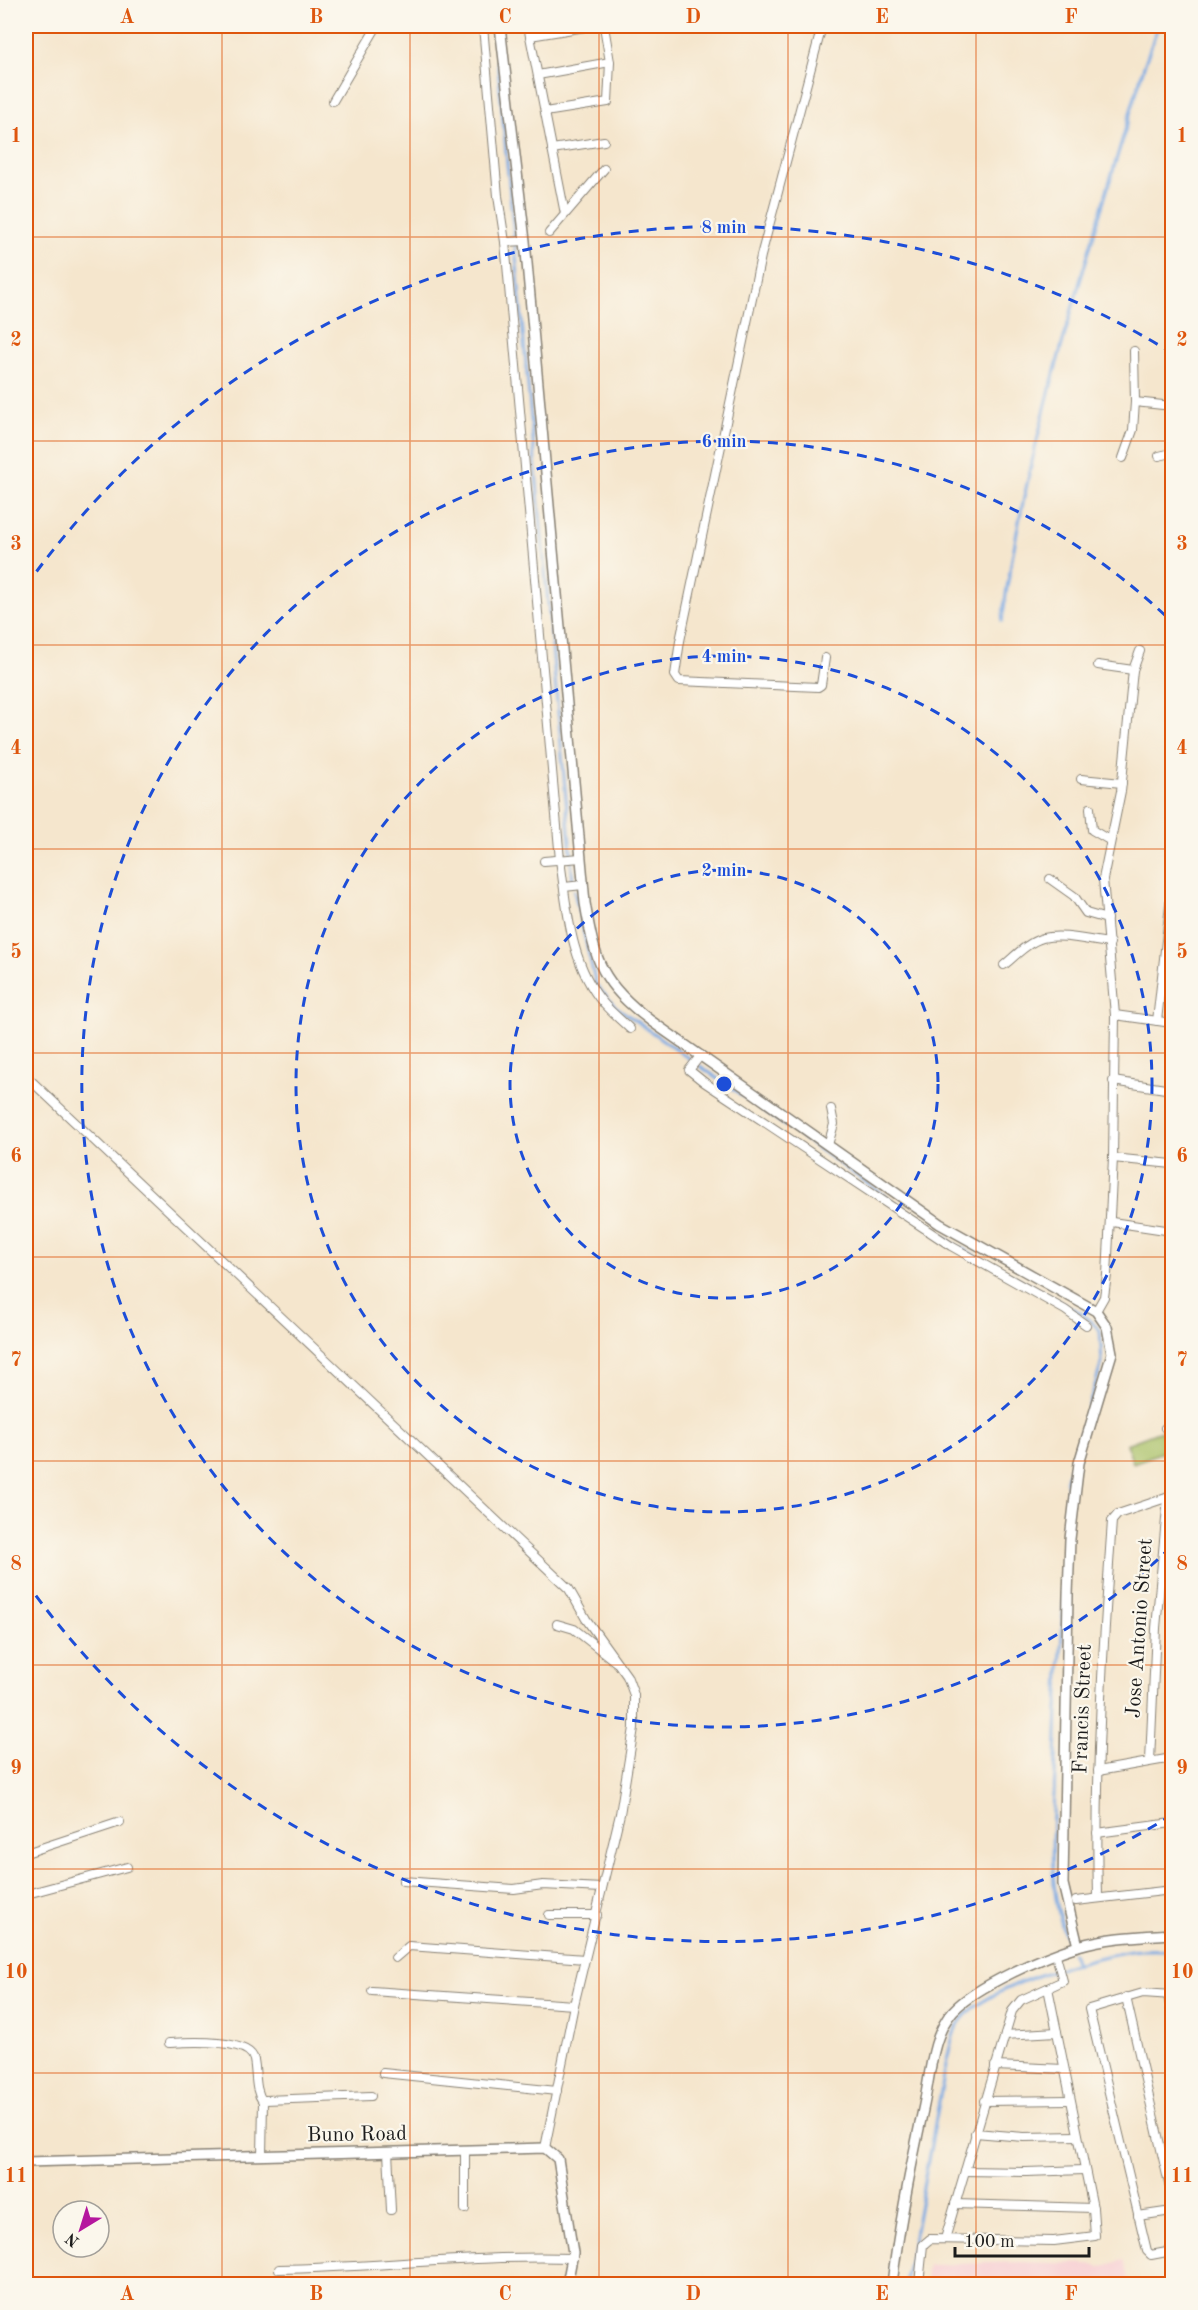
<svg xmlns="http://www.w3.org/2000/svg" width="1198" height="2310" viewBox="0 0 1198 2310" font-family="'Old Standard TT',serif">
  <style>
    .built { fill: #f7cfd3 }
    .green { fill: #a8c065; stroke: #626e40; stroke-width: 1.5 }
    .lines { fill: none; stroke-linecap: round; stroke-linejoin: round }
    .stream { stroke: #79a9e3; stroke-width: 3 }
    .minor-casing { stroke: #888174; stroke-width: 10 }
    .tertiary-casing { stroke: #888174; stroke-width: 12 }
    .minor { stroke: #fff; stroke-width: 8 }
    .tertiary { stroke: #fff; stroke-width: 9 }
    .grid { fill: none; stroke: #de560d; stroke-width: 1.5; stroke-opacity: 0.55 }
    .ring { fill: none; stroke: #1d4ed8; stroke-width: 3; stroke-dasharray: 10 8 }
    .labels { text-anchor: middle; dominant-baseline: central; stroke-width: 4.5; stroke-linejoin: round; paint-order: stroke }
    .street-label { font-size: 21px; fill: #1c1c1c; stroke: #fbf7ec }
    .centre { fill: #1d4ed8; stroke: #fbf7ec; stroke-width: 3 }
    .ring-label { font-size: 18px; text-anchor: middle; font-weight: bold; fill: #1d4ed8; stroke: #fbf7ec; stroke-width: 4.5; stroke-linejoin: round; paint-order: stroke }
    .neatline { fill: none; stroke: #de560d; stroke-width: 2 }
    .grid-label { font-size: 20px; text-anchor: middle; font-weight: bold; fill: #de560d }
  </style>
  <rect width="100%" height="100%" fill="#fbf7ec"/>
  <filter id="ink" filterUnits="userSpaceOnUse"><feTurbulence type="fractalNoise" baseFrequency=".0167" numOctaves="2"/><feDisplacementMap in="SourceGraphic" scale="12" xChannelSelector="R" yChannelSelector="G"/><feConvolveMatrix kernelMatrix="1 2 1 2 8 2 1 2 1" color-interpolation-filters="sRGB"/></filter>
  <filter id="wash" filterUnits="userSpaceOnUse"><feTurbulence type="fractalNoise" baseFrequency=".008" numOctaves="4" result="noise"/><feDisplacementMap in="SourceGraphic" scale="24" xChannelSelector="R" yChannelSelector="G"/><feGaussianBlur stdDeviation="1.35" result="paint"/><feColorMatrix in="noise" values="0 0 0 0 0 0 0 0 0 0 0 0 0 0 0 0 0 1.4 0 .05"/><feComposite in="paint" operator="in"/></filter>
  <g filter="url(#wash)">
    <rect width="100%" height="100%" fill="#f5e6cd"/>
    <polygon class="built" points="1123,2260 1130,2284 925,2284 928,2265 1019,2262 1088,2264 1100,2267"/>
    <polygon class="green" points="1161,1431 1168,1450 1133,1463 1126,1444"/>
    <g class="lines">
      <g class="stream">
        <polyline points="494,26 514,237"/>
        <polyline points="515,245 571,853"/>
        <path d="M1002 621C1028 432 1091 249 1144 66L1158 26"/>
        <polyline points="571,861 573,881"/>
        <polyline points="574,891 596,985 615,1006 691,1060"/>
        <polyline points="700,1066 954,1244 1081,1313 1100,1330 1102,1362 1067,1479 1065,1559"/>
        <path d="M1064 1596C1061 1650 1058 1703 1056 1757 1053 1817 1045 1887 1068 1943"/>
        <polyline points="1072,1953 1076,1964"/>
        <path d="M905 2284 947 2059C950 2049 952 2037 956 2028 977 1987 1088 1958 1131 1951 1144 1949 1159 1950 1172 1950"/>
      </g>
    </g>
  </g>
  <g filter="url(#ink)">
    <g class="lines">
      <g class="minor-casing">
        <g id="minor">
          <path d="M483 26 498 196 505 242 560 860C567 908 570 965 604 1004 612 1013 622 1021 630 1029"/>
          <polyline points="528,26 565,214"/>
          <polyline points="822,26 761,256 680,641 675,675 679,681 818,687 821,685 825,658"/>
          <polyline points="530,36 591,26"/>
          <polyline points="538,75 610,62 604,26"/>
          <polyline points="333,101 377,26"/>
          <polyline points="545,112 608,102 610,62"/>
          <polyline points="552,149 604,141"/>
          <polyline points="549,233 604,169"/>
          <polyline points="505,242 525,241"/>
          <polyline points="1134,351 1135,402 1172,406"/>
          <polyline points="1159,456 1172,453"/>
          <polyline points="1123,458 1133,430 1135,402"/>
          <polyline points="1098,665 1133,670"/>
          <polyline points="1081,779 1122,783"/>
          <polyline points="1090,808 1092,830 1109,840"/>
          <polyline points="544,861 581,858"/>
          <polyline points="1050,879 1074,896 1086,913 1107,919"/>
          <polyline points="564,887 583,885"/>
          <path d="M1004 965C1015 956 1028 942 1043 938 1063 933 1090 941 1110 943"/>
          <polyline points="1115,1015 1172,1023"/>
          <polyline points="1157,1021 1172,887"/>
          <polyline points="701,1055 689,1070 704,1082 951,1246 1065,1310 1086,1325"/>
          <polyline points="26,1076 569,1589 586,1619 627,1676 634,1695 634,1728 620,1814 574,2005 545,2148"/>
          <polyline points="1113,1081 1172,1090"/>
          <polyline points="828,1145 834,1124 831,1109"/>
          <polyline points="1113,1158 1172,1164"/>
          <polyline points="1112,1222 1172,1231"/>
          <polyline points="1170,1297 1172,1298"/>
          <polyline points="1096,1311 1104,1297 1107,1275 1113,1158 1115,1015 1103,879 1121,791 1133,670 1140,651"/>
          <polyline points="1165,1428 1172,1426"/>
          <polyline points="557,1624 574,1629 616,1662"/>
          <polyline points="1150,1761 1156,1628 1168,1497"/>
          <polyline points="1098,1771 1172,1758"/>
          <polyline points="1097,1833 1172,1823"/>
          <polyline points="26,1853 120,1822"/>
          <polyline points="403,1881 514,1889 543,1885 602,1888"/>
          <polyline points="26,1887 27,1894 127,1867"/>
          <path d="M1098 1898C1095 1772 1103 1647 1112 1521L1118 1514 1172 1496"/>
          <polyline points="1076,1901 1172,1890"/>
          <polyline points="549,1915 597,1915"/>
          <polyline points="395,1958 409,1946 585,1959"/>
          <polyline points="372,1991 574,2005"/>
          <polyline points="1168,1995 1172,2015"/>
          <polyline points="1172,1995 1143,1993 1089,2009 1147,2251 1151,2255 1172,2251"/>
          <polyline points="1126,1997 1172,2197"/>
          <polyline points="1005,2035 1057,2032"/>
          <path d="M169 2043C187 2042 250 2038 254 2060 257 2075 254 2089 263 2102"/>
          <polyline points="995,2066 1064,2069"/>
          <polyline points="383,2073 557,2091"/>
          <polyline points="984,2101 1070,2100"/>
          <polyline points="975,2133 1024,2137 1078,2136"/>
          <polyline points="465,2150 465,2209"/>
          <polyline points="388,2152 391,2210"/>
          <polyline points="262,2155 263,2102 265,2100 371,2096"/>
          <polyline points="965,2171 1026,2172 1084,2170"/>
          <polyline points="955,2204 1093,2208"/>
          <polyline points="1138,2216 1172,2211"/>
          <polyline points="945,2239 1012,2011 1021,2000 1063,1981 1056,1955"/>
          <path d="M279 2269C377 2267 474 2255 573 2258"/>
          <polyline points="919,2284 923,2245 930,2239 1054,2241 1095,2236 1093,2208 1048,1988"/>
        </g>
      </g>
      <g class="tertiary-casing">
        <g id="tertiary">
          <path d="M500 26 525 241 585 903C595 963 602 984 651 1021L940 1224 1096 1311 1107 1327 1112 1353 1079 1463 1070 1539 1068 1595 1063 1884 1078 1946"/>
          <polyline points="26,2162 545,2148 558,2159 573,2253 567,2284"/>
          <path d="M892 2284C899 2224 911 2165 924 2105 930 2076 932 2034 953 2011 976 1986 1045 1956 1078 1946 1108 1937 1141 1936 1172 1934"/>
        </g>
      </g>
      <use href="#minor" class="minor"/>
      <use href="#tertiary" class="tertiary"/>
    </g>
  </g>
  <path class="grid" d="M222 26V2284M410 26V2284M599 26V2284M788 26V2284M976 26V2284M26 237H1172M26 441H1172M26 645H1172M26 849H1172M26 1053H1172M26 1257H1172M26 1461H1172M26 1665H1172M26 1869H1172M26 2073H1172"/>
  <g class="ring">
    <circle cx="724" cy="1084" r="214"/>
    <circle cx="724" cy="1084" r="428"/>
    <path d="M1171 1547A643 643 0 1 1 1171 621"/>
    <path d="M1172 1815A857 857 0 0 1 26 1582M26 586A857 857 0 0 1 1172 353"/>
  </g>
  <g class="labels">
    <g class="street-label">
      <text transform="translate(1140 1628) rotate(-86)">Jose Antonio Street</text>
      <text transform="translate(1083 1709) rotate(-88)">Francis Street</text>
      <text transform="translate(357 2135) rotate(-1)">Buno Road</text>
    </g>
  </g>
  <circle cx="724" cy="1084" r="9" class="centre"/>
  <g class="ring-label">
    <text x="724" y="233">8 min</text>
    <text x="724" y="447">6 min</text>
    <text x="724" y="662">4 min</text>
    <text x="724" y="876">2 min</text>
  </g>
  <rect width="1198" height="2310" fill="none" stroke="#fbf7ec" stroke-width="66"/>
  <g transform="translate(81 2229) rotate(218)"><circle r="28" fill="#fbf7ec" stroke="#a29f99" stroke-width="1.5"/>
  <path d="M0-4.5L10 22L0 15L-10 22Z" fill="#b5179e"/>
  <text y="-9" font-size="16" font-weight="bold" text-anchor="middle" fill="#1c1c1c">N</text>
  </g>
  <path d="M955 2247v9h134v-9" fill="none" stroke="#1c1c1c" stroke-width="3"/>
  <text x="964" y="2247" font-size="18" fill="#1c1c1c" stroke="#fbf7ec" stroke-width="4.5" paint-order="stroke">100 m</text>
  <rect x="33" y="33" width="1132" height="2244" class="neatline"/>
  <g class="grid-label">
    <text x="127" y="23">A</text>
    <text x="316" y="23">B</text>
    <text x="505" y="23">C</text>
    <text x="693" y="23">D</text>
    <text x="882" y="23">E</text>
    <text x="1071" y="23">F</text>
    <text x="16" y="142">1</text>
    <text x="1182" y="142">1</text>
    <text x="16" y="346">2</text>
    <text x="1182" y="346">2</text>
    <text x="16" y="550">3</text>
    <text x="1182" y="550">3</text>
    <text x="16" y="754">4</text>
    <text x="1182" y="754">4</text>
    <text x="16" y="958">5</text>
    <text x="1182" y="958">5</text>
    <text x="16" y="1162">6</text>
    <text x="1182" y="1162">6</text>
    <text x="16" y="1366">7</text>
    <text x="1182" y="1366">7</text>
    <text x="16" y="1570">8</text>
    <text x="1182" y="1570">8</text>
    <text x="16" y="1774">9</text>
    <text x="1182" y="1774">9</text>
    <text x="16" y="1978">10</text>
    <text x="1182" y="1978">10</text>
    <text x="16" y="2182">11</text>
    <text x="1182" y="2182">11</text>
    <text x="127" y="2300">A</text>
    <text x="316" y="2300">B</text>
    <text x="505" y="2300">C</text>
    <text x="693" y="2300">D</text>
    <text x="882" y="2300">E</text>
    <text x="1071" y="2300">F</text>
  </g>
</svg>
